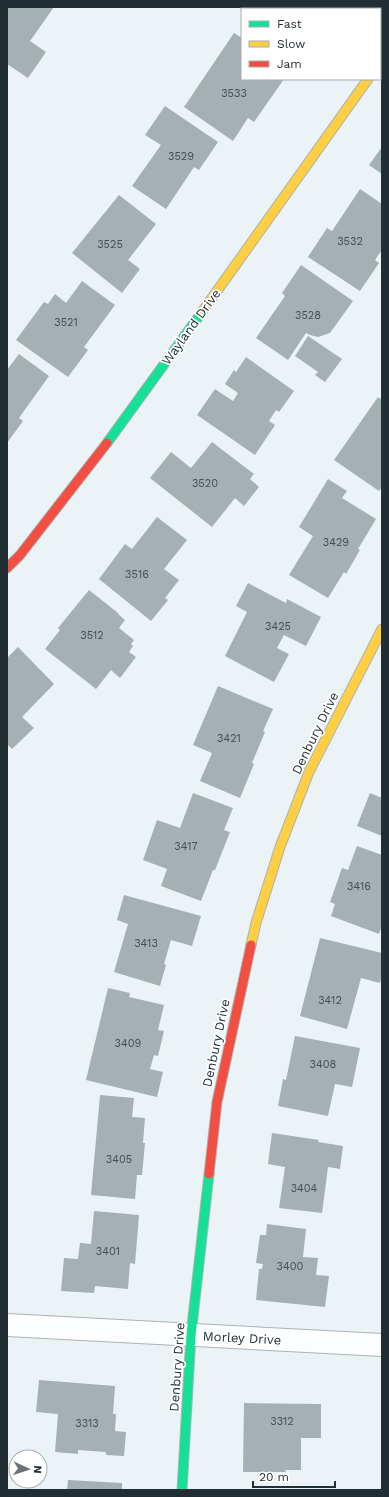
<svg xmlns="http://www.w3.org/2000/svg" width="389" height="1497" viewBox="0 0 389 1497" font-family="'Work Sans',sans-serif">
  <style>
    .building { fill: #a4b0b2 }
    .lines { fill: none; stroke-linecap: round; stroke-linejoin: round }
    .street-casing { stroke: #aab3b8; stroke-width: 24 }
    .fast-casing { stroke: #aab3b8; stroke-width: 11 }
    .slow-casing { stroke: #aab3b8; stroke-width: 11 }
    .jam-casing { stroke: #aab3b8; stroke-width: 11 }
    .street { stroke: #fcfdfe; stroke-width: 22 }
    .fast { stroke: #16e098; stroke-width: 9 }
    .slow { stroke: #ffcf43; stroke-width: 9 }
    .jam { stroke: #f24e42; stroke-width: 9 }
    .labels { text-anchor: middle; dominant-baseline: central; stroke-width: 3.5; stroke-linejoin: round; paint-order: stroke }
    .number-label { font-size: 11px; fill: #424e54 }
    .street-label { font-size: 13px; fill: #212e34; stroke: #fff }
  </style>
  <rect width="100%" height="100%" fill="#ecf3f7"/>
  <g class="building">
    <polygon points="7,7 54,7 30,41 46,52 28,78 7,64"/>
    <polygon points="261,7 328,7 330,8 329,9 259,9"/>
    <polygon points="234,33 242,38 242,79 284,79 254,122 248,118 233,141 184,107"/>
    <polygon points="165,106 218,142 199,170 194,167 166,209 132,186 161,145 145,135"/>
    <polygon points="382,147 382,174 369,165"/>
    <polygon points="360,189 382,204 382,250 375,260 379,263 360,291 308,257 327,228 332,231"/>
    <polygon points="119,195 156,224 128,260 140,269 122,293 72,253"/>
    <polygon points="301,265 353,301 330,333 318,337 310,335 306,333 288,360 256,338 285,296 282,293"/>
    <polygon points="82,281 115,305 84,347 88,350 68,377 16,340 44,302 48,304 55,294 66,303"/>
    <polygon points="308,336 342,359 325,382 315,375 318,372 295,356"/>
    <polygon points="19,354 49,376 19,418 23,421 7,443 7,370"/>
    <polygon points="246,357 294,391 279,412 276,410 269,421 275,425 255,455 197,415 215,389 233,401 238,393 225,384 234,370 236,372"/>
    <polygon points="378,397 382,400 382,487 379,491 334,460"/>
    <polygon points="212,442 254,474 250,479 259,487 244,506 235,498 212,527 150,478 171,452 191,468"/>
    <polygon points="328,479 347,491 342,498 376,519 358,549 360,550 346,574 344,572 328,598 289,575 313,536 299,527"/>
    <polygon points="157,517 187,540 164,569 179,580 165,598 168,600 151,621 99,579 125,544 132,549"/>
    <polygon points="248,583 286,603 287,599 321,617 306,646 284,635 277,648 289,654 274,682 225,656 247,612 236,606"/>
    <polygon points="89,590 118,613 118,614 125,620 119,628 134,640 131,644 133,646 129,652 136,657 120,678 111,670 96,689 45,649 60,630 58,628"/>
    <polygon points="18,647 54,684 22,717 34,728 12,749 7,744 7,658"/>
    <polygon points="218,686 273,709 263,731 265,732 252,763 254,764 240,798 200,781 212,753 193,745"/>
    <polygon points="193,793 233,808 224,830 230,832 215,870 213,870 201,901 161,886 167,869 143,860 157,820 180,828"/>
    <polygon points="370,793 382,798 382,836 357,826"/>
    <polygon points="357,846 382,855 382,926 379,934 331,916 335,904 330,902 342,868 348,870"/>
    <polygon points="124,895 201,916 192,946 171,940 164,964 166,965 160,986 114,972 128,924 117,920"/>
    <polygon points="320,938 382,953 382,974 380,983 361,978 347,1029 300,1016"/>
    <polygon points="108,988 130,993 129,997 164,1005 158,1030 164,1031 158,1056 154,1055 150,1069 163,1072 157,1097 86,1080"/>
    <polygon points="295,1036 360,1048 352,1087 335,1084 328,1116 278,1106 283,1079 286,1080"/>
    <polygon points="100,1095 134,1098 132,1117 145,1118 143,1143 145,1143 142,1175 137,1175 135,1199 91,1195"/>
    <polygon points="272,1133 319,1140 318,1142 343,1146 340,1169 328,1167 322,1213 279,1208 285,1167 268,1164"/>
    <polygon points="94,1211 139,1215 135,1264 130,1263 128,1289 95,1286 94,1293 61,1291 64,1258 78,1259 80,1243 91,1244"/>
    <polygon points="267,1224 306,1229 303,1257 318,1258 316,1275 329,1276 325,1307 256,1300 259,1269 262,1269 263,1264 256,1263 260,1235 266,1235"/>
    <polygon points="39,1380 115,1386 113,1414 116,1414 115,1431 126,1432 124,1456 106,1455 106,1452 78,1450 78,1454 55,1452 58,1414 36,1412"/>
    <polygon points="244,1403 321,1404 321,1438 301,1438 301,1470 285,1470 286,1472 243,1472"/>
    <polygon points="68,1480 122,1483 122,1490 67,1490"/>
  </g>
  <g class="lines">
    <g class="street-casing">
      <g id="street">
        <polyline points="380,62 382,60"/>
        <polyline points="7,1325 382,1345"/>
      </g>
    </g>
    <g class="fast-casing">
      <g id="fast">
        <polyline points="107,443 202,312"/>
        <polyline points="182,1490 191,1335 209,1174"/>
      </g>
    </g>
    <g class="slow-casing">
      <g id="slow">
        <polyline points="202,312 368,79"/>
        <polyline points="251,945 256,923 280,847 309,772 382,629"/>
      </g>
    </g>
    <g class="jam-casing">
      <g id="jam">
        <polyline points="7,568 20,555 107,443"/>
        <polyline points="209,1174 217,1102 251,945"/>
      </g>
    </g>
    <use href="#street" class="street"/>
    <use href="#fast" class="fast"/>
    <use href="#slow" class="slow"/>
    <use href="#jam" class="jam"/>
  </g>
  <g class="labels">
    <g class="number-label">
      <text x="234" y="93">3533</text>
      <text x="181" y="156">3529</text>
      <text x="350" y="241">3532</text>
      <text x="110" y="244">3525</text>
      <text x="308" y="315">3528</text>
      <text x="66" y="322">3521</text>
      <text x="205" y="483">3520</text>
      <text x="336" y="542">3429</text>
      <text x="137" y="574">3516</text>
      <text x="278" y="626">3425</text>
      <text x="92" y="635">3512</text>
      <text x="229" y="738">3421</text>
      <text x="186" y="846">3417</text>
      <text x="359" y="886">3416</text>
      <text x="146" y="943">3413</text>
      <text x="330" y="1000">3412</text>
      <text x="128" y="1043">3409</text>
      <text x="323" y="1064">3408</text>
      <text x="119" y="1159">3405</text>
      <text x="304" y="1188">3404</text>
      <text x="108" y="1251">3401</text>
      <text x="290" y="1266">3400</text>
      <text x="282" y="1421">3312</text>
      <text x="87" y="1423">3313</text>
    </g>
    <g class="street-label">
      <text transform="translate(191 327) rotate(-54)">Wayland Drive</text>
      <text transform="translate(315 733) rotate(-64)">Denbury Drive</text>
      <text transform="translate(216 1043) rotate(-78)">Denbury Drive</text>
      <text transform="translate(242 1338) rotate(3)">Morley Drive</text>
      <text transform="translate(177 1367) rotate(-86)">Denbury Drive</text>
    </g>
  </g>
  <rect width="389" height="1497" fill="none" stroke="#212e34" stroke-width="16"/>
  <rect x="241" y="8" width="140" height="72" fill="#ffffff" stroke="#a6abae"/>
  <rect x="249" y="21" width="20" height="6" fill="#16e098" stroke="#a6abae"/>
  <text x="277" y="28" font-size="12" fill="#212e34">Fast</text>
  <rect x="249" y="41" width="20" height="6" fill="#ffcf43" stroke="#a6abae"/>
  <text x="277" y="48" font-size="12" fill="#212e34">Slow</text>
  <rect x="249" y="61" width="20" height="6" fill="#f24e42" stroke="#a6abae"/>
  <text x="277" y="68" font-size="12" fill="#212e34">Jam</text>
  <g transform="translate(28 1469) rotate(93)"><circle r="19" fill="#ffffff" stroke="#a6abae"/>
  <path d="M0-3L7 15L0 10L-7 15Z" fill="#687378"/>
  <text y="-6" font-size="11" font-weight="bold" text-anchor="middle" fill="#212e34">N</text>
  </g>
  <path d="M253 1481v6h82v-6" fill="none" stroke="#212e34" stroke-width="2"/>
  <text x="259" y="1481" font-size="12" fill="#212e34" stroke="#ffffff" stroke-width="3" paint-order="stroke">20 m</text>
</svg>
